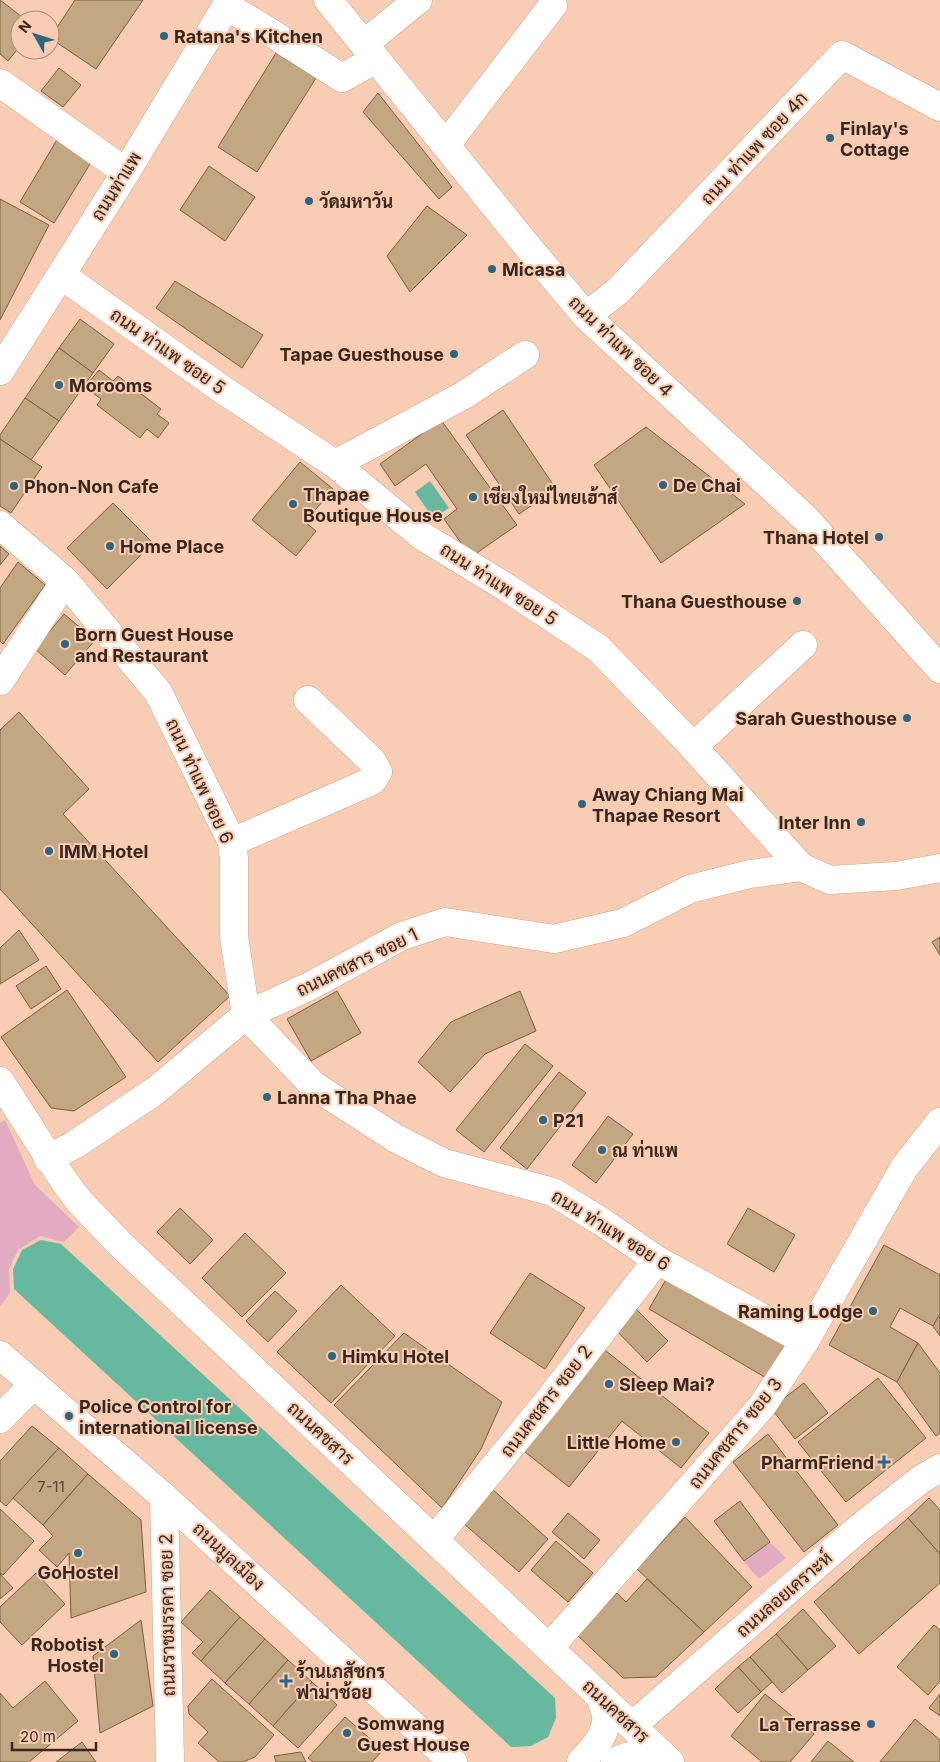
<svg xmlns="http://www.w3.org/2000/svg" width="940" height="1762" viewBox="0 0 940 1762" font-family="Inter,Sarabun,sans-serif">
  <style>
    .green { fill: #e3abc2 }
    .water { fill: #66b89f }
    .building { fill: #c3a682; stroke: #795f3d }
    .lines { fill: none; stroke-linecap: round; stroke-linejoin: round }
    .minor-casing { stroke: #d0a78f; stroke-width: 29 }
    .major-casing { stroke: #d0a78f; stroke-width: 29 }
    .minor { stroke: #fff; stroke-width: 28 }
    .major { stroke: #fff; stroke-width: 28 }
    .poi-dot { fill: #2e6580; stroke: #f8cdb4; stroke-width: 2 }
    .labels { text-anchor: middle; dominant-baseline: central; stroke-width: 4; stroke-linejoin: round; paint-order: stroke }
    .number-label { font-size: 15px; fill: #5a4736 }
    .poi-label { font-size: 18px; font-weight: bold; fill: #37271d; stroke: #f8cdb4; text-anchor: start }
    .street-label { font-size: 18px; fill: #37271d; stroke: #f8cdb4 }
  </style>
  <rect width="100%" height="100%" fill="#f8cdb4"/>
  <g class="green">
    <polygon points="5,1120 35,1185 79,1227 64,1242 40,1236 18,1250 9,1269 10,1293 0,1306 0,1123"/>
    <polygon points="770,1542 786,1558 759,1579 744,1562"/>
  </g>
  <g class="water">
    <polygon points="430,481 449,508 433,518 415,492"/>
    <polygon points="41,1240 61,1244 555,1698 556,1718 548,1737 531,1746 511,1747 14,1289 13,1269 22,1250"/>
  </g>
  <g class="building">
    <polygon points="0,0 26,20 20,20 20,46 8,61 0,54"/>
    <polygon points="75,0 143,0 96,69 50,38"/>
    <polygon points="276,53 316,78 257,172 218,147"/>
    <polygon points="59,68 81,85 63,107 41,91"/>
    <polygon points="378,93 452,187 439,199 363,112"/>
    <polygon points="58,138 93,159 54,223 20,202"/>
    <polygon points="209,166 255,197 225,241 180,210"/>
    <polygon points="0,199 49,225 0,320"/>
    <polygon points="427,206 467,235 410,292 387,256"/>
    <polygon points="175,281 263,335 242,368 156,308"/>
    <polygon points="80,319 114,344 93,373 59,348"/>
    <polygon points="59,348 93,373 59,421 25,398"/>
    <polygon points="99,370 113,381 118,376 161,409 157,414 169,423 158,438 147,429 140,438 97,405 101,399 85,387"/>
    <polygon points="25,398 59,421 31,460 0,439 0,435"/>
    <polygon points="503,410 556,489 519,514 466,435"/>
    <polygon points="441,420 517,525 471,557 444,519 457,509 426,464 395,486 380,464"/>
    <polygon points="646,427 745,504 661,563 594,465"/>
    <polygon points="0,439 42,467 11,513 0,506"/>
    <polygon points="300,462 333,489 305,522 316,531 296,556 252,520"/>
    <polygon points="113,503 153,543 107,589 67,548"/>
    <polygon points="0,546 9,554 0,565"/>
    <polygon points="18,562 45,585 3,644 0,641 0,588"/>
    <polygon points="64,614 95,640 65,675 35,649"/>
    <polygon points="19,712 89,789 63,814 230,996 158,1062 0,889 0,730"/>
    <polygon points="19,930 39,960 0,984 0,948"/>
    <polygon points="940,937 940,955 932,942"/>
    <polygon points="46,966 61,989 31,1009 16,986"/>
    <polygon points="67,990 126,1077 74,1111 51,1108 1,1037"/>
    <polygon points="337,991 361,1033 311,1061 287,1019"/>
    <polygon points="520,991 536,1031 485,1054 450,1092 418,1062 451,1022"/>
    <polygon points="525,1044 553,1066 484,1152 456,1130"/>
    <polygon points="559,1072 586,1093 527,1169 500,1148"/>
    <polygon points="608,1116 633,1134 596,1183 572,1165"/>
    <polygon points="180,1208 213,1240 190,1264 157,1232"/>
    <polygon points="748,1208 795,1235 774,1272 727,1244"/>
    <polygon points="245,1233 286,1273 242,1317 202,1278"/>
    <polygon points="884,1245 940,1275 940,1314 933,1326 900,1308 890,1327 918,1343 897,1382 829,1345"/>
    <polygon points="530,1273 585,1308 545,1369 490,1333"/>
    <polygon points="668,1276 787,1346 768,1379 649,1309"/>
    <polygon points="341,1285 395,1336 331,1403 277,1352"/>
    <polygon points="275,1291 297,1311 268,1342 246,1321"/>
    <polygon points="633,1306 668,1341 647,1362 612,1326"/>
    <polygon points="940,1314 940,1336 933,1326"/>
    <polygon points="404,1333 502,1402 481,1449 442,1508 334,1405"/>
    <polygon points="918,1343 940,1373 940,1433 936,1436 897,1382"/>
    <polygon points="601,1347 709,1433 681,1468 622,1421 569,1487 520,1448"/>
    <polygon points="878,1378 926,1438 846,1502 798,1442"/>
    <polygon points="804,1383 828,1413 795,1439 771,1408"/>
    <polygon points="32,1426 59,1448 6,1506 0,1501 0,1461"/>
    <polygon points="768,1434 838,1525 804,1552 733,1462"/>
    <polygon points="59,1448 88,1474 43,1525 13,1498"/>
    <polygon points="88,1474 141,1520 146,1592 71,1618 69,1553 57,1567 39,1550 53,1536 43,1525"/>
    <polygon points="491,1488 548,1539 519,1572 462,1522"/>
    <polygon points="929,1498 940,1510 940,1554 908,1518"/>
    <polygon points="740,1501 770,1542 744,1561 714,1521"/>
    <polygon points="0,1509 34,1541 3,1575 0,1573"/>
    <polygon points="568,1513 600,1540 584,1559 552,1532"/>
    <polygon points="685,1517 752,1587 704,1632 637,1569"/>
    <polygon points="908,1518 940,1554 940,1583 859,1654 814,1602"/>
    <polygon points="556,1541 593,1573 568,1602 531,1570"/>
    <polygon points="36,1573 65,1604 22,1645 0,1622 0,1607"/>
    <polygon points="0,1574 13,1588 0,1599"/>
    <polygon points="647,1579 704,1632 656,1677 623,1678 577,1635 617,1593 626,1602"/>
    <polygon points="210,1590 240,1617 201,1661 192,1653 203,1642 181,1622"/>
    <polygon points="803,1609 836,1646 808,1670 776,1634"/>
    <polygon points="240,1617 265,1639 225,1683 201,1661"/>
    <polygon points="141,1620 153,1706 100,1733 93,1656"/>
    <polygon points="934,1625 940,1630 940,1681 928,1695 897,1667"/>
    <polygon points="776,1634 808,1670 782,1693 750,1657"/>
    <polygon points="265,1639 288,1660 249,1704 225,1683"/>
    <polygon points="750,1657 772,1682 761,1692 738,1667"/>
    <polygon points="288,1660 312,1682 273,1726 249,1704"/>
    <polygon points="738,1667 761,1692 738,1713 715,1689"/>
    <polygon points="212,1679 274,1735 255,1757 243,1762 219,1762 198,1743 208,1732 189,1714 188,1706"/>
    <polygon points="45,1681 78,1721 29,1762 0,1762 0,1693 13,1708"/>
    <polygon points="312,1682 337,1705 298,1748 273,1726"/>
    <polygon points="765,1694 814,1734 790,1762 762,1762 731,1736"/>
    <polygon points="940,1694 940,1716 929,1708"/>
    <polygon points="345,1717 383,1750 372,1762 313,1762 308,1758"/>
    <polygon points="915,1719 940,1740 940,1762 880,1762"/>
    <polygon points="828,1741 854,1762 811,1762"/>
    <polygon points="82,1742 96,1762 56,1762"/>
    <polygon points="301,1752 306,1762 276,1762 274,1756"/>
  </g>
  <g class="lines">
    <g class="minor-casing">
      <g id="minor">
        <polyline points="328,0 524,242 586,316 806,519 940,669"/>
        <polyline points="226,6 268,31 342,78 376,59"/>
        <polyline points="364,44 418,0"/>
        <polyline points="0,83 126,172"/>
        <polyline points="446,145 553,5"/>
        <polyline points="61,275 223,390 335,464 422,536 504,586 598,648 686,739 801,867"/>
        <polyline points="586,316 618,291 842,55 940,107"/>
        <polyline points="335,464 464,395 525,355"/>
        <polyline points="0,525 65,581 158,692 232,842 234,859 234,937 246,1015 313,1085 395,1138 444,1163 553,1192 602,1222 657,1260 805,1341"/>
        <polyline points="0,681 65,581"/>
        <polyline points="693,747 803,645"/>
        <polyline points="232,842 372,781 378,772 372,761 308,700"/>
        <polyline points="48,1159 74,1145 155,1091 246,1015 310,986 402,936 445,922 554,939 623,923 690,889 750,874 801,867 830,880 896,876 940,868"/>
        <polyline points="0,1419 34,1384"/>
        <polyline points="164,1497 170,1762"/>
        <polyline points="434,1540 548,1401 657,1260"/>
        <polyline points="549,1648 762,1406 805,1341 904,1168 940,1122"/>
        <polyline points="632,1726 858,1529 920,1480 940,1468"/>
      </g>
    </g>
    <g class="major-casing">
      <g id="major">
        <polyline points="0,371 126,172 230,0"/>
        <polyline points="0,1081 64,1181 79,1201 120,1244 670,1762"/>
        <polyline points="0,1355 164,1497 453,1762"/>
        <path d="M581 1762C593 1749 607 1735 606 1717 606 1711 602 1703 600 1697"/>
        <path d="M615 1762C633 1752 644 1753 662 1762"/>
      </g>
    </g>
    <use href="#minor" class="minor"/>
    <use href="#major" class="major"/>
  </g>
  <g class="poi-dot">
    <circle cx="164" cy="36" r="5"/>
    <circle cx="830" cy="138" r="5"/>
    <circle cx="309" cy="201" r="5"/>
    <circle cx="492" cy="269" r="5"/>
    <circle cx="454" cy="354" r="5"/>
    <circle cx="59" cy="385" r="5"/>
    <circle cx="663" cy="485" r="5"/>
    <circle cx="14" cy="486" r="5"/>
    <circle cx="473" cy="497" r="5"/>
    <circle cx="293" cy="504" r="5"/>
    <circle cx="879" cy="537" r="5"/>
    <circle cx="110" cy="546" r="5"/>
    <circle cx="797" cy="601" r="5"/>
    <circle cx="65" cy="644" r="5"/>
    <circle cx="907" cy="718" r="5"/>
    <circle cx="582" cy="804" r="5"/>
    <circle cx="861" cy="822" r="5"/>
    <circle cx="49" cy="851" r="5"/>
    <circle cx="267" cy="1097" r="5"/>
    <circle cx="543" cy="1120" r="5"/>
    <circle cx="602" cy="1150" r="5"/>
    <circle cx="873" cy="1311" r="5"/>
    <circle cx="332" cy="1356" r="5"/>
    <circle cx="609" cy="1384" r="5"/>
    <circle cx="69" cy="1416" r="5"/>
    <circle cx="676" cy="1442" r="5"/>
    <path d="M881.5 1454.5h5v5h5v5h-5v5h-5v-5h-5v-5h5z"/>
    <circle cx="78" cy="1553" r="5"/>
    <circle cx="114" cy="1654" r="5"/>
    <path d="M283.5 1673.5h5v5h5v5h-5v5h-5v-5h-5v-5h5z"/>
    <circle cx="871" cy="1724" r="5"/>
    <circle cx="347" cy="1733" r="5"/>
  </g>
  <g class="labels">
    <g class="number-label">
      <text x="51" y="1486">7-11</text>
    </g>
    <g class="poi-label">
      <text x="174" y="36">Ratana's Kitchen</text>
      <text x="840" y="128">Finlay's<tspan x="840" dy="21">Cottage</tspan></text>
      <text x="319" y="201">วัดมหาวัน</text>
      <text x="502" y="269">Micasa</text>
      <text x="444" y="354" text-anchor="end">Tapae Guesthouse</text>
      <text x="69" y="385">Morooms</text>
      <text x="673" y="485">De Chai</text>
      <text x="24" y="486">Phon-Non Cafe</text>
      <text x="303" y="494">Thapae<tspan x="303" dy="21">Boutique House</tspan></text>
      <text x="483" y="497">เชียงใหม่ไทยเฮ้าส์</text>
      <text x="869" y="537" text-anchor="end">Thana Hotel</text>
      <text x="120" y="546">Home Place</text>
      <text x="787" y="601" text-anchor="end">Thana Guesthouse</text>
      <text x="75" y="634">Born Guest House<tspan x="75" dy="21">and Restaurant</tspan></text>
      <text x="897" y="718" text-anchor="end">Sarah Guesthouse</text>
      <text x="592" y="794">Away Chiang Mai<tspan x="592" dy="21">Thapae Resort</tspan></text>
      <text x="851" y="822" text-anchor="end">Inter Inn</text>
      <text x="59" y="851">IMM Hotel</text>
      <text x="277" y="1097">Lanna Tha Phae</text>
      <text x="553" y="1120">P21</text>
      <text x="612" y="1150">ณ ท่าแพ</text>
      <text x="863" y="1311" text-anchor="end">Raming Lodge</text>
      <text x="342" y="1356">Himku Hotel</text>
      <text x="619" y="1384">Sleep Mai?</text>
      <text x="79" y="1406">Police Control for<tspan x="79" dy="21">international license</tspan></text>
      <text x="666" y="1442" text-anchor="end">Little Home</text>
      <text x="874" y="1462" text-anchor="end">PharmFriend</text>
      <text x="78" y="1572" text-anchor="middle">GoHostel</text>
      <text x="104" y="1644" text-anchor="end">Robotist<tspan x="104" dy="21">Hostel</tspan></text>
      <text x="296" y="1671">ร้านเภสัชกร<tspan x="296" dy="21">ฟาม่าช้อย</tspan></text>
      <text x="357" y="1723">Somwang<tspan x="357" dy="21">Guest House</tspan></text>
      <text x="861" y="1724" text-anchor="end">La Terrasse</text>
    </g>
    <g class="street-label">
      <text transform="translate(754 148) rotate(-47)">ถนน ท่าแพ ซอย 4ก</text>
      <text transform="translate(116 186) rotate(-58)">ถนนท่าแพ</text>
      <text transform="translate(621 346) rotate(44)">ถนน ท่าแพ ซอย 4</text>
      <text transform="translate(168 351) rotate(35)">ถนน ท่าแพ ซอย 5</text>
      <text transform="translate(499 584) rotate(33)">ถนน ท่าแพ ซอย 5</text>
      <text transform="translate(200 781) rotate(65)">ถนน ท่าแพ ซอย 6</text>
      <text transform="translate(357 962) rotate(-26)">ถนนคชสาร ซอย 1</text>
      <text transform="translate(611 1230) rotate(32)">ถนน ท่าแพ ซอย 6</text>
      <text transform="translate(546 1401) rotate(-52)">ถนนคชสาร ซอย 2</text>
      <text transform="translate(321 1433) rotate(43)">ถนนคชสาร</text>
      <text transform="translate(735 1433) rotate(-51)">ถนนคชสาร ซอย 3</text>
      <text transform="translate(229 1556) rotate(43)">ถนนมูลเมือง</text>
      <text transform="translate(784 1594) rotate(-41)">ถนนลอยเคราะห์</text>
      <text transform="translate(167 1615) rotate(-91)">ถนนราชมรรคา ซอย 2</text>
      <text transform="translate(616 1711) rotate(43)">ถนนคชสาร</text>
    </g>
  </g>
  <g transform="translate(35 35) rotate(309)"><circle r="24" fill="#f8cdb4" stroke="#ab8b78"/>
  <path d="M0-4L9 19L0 12L-9 19Z" fill="#2e6580"/>
  <text y="-8" font-size="14" font-weight="bold" text-anchor="middle" fill="#37271d">N</text>
  </g>
  <path d="M12 1742v8h84v-8" fill="none" stroke="#37271d" stroke-width="2.5"/>
  <text x="20" y="1742" font-size="15" fill="#37271d" stroke="#f8cdb4" stroke-width="4" paint-order="stroke">20 m</text>
</svg>
